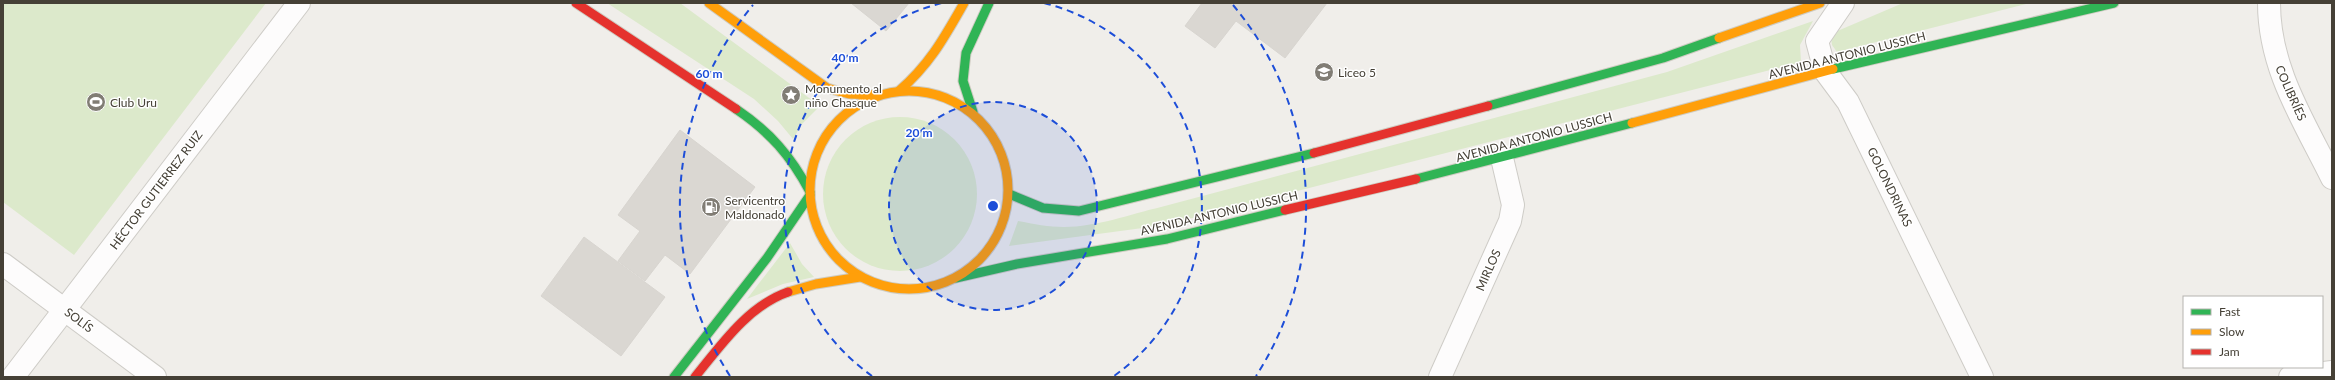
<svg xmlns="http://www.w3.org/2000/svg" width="2335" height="380" viewBox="0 0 2335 380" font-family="Lato,sans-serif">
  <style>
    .green { fill: #dce9cb }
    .building { fill: #dad7d2; stroke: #d8d5d0 }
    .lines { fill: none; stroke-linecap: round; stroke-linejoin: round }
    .street-casing { stroke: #ceccc7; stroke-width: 24 }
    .fast-casing { stroke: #cecbc1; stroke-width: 11 }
    .slow-casing { stroke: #cecbc1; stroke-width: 11 }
    .jam-casing { stroke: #cecbc1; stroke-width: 11 }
    .street { stroke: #fdfcfc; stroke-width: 22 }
    .fast { stroke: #30b455; stroke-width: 9 }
    .slow { stroke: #ff9f0a; stroke-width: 9 }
    .jam { stroke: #e5322d; stroke-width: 9 }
    .ring { fill: none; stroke: #1d4ed8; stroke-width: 2; stroke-dasharray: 7 5 }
    .labels { text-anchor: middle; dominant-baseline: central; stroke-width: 3; stroke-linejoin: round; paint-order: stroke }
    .street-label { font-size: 12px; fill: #454036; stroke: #fff }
    .poi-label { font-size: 12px; fill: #454036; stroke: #fff; text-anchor: start }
    .centre { fill: #1d4ed8; stroke: #fff; stroke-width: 2 }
    .ring-label { font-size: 12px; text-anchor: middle; font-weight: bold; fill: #1d4ed8; stroke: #fff; stroke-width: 3; stroke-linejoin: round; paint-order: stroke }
  </style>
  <rect width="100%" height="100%" fill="#f0eeea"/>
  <g class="green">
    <polygon points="3,3 266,3 74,255 3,202"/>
    <polygon points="607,3 680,3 820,106 802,124 793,139 778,121 754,99"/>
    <polygon points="1903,3 2030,3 1837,52 1832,45 1831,38 1835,32"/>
    <path d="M1813 21 1800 45 1801 62 1165 225 1009 246 1018 221C1034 224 1049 227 1064 227 1096 227 1131 214 1161 207L1667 72Z"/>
    <circle cx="900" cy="194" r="77"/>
    <polygon points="790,243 802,264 814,277 783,284 747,299"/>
  </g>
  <g class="building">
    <polygon points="851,3 909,3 886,31"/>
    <polygon points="1202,3 1327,3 1285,58 1236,21 1215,48 1185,26"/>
    <polygon points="680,130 755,187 690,274 665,255 645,281 618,261 640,231 618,215"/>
    <polygon points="584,237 665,297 621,356 541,296"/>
  </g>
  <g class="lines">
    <g class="street-casing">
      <g id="street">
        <polyline points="1843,3 1817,41 1825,71 1848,102 1982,377"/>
        <path d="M2269 3C2269 69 2304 121 2332 178"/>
        <polyline points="3,264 155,377"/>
        <polyline points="13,377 299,3"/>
        <polyline points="1440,377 1510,221 1513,205 1502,158"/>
        <polyline points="2290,377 2332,372"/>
      </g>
    </g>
    <g class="fast-casing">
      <g id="fast">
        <polyline points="1833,69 2114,3"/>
        <polyline points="1488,106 1663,58 1719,38"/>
        <path d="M736 109C770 132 791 156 810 192"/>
        <polyline points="973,112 963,81 966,53 989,3"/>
        <polyline points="1416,179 1632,123"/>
        <polyline points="1009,194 1043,208 1079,211 1314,153"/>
        <polyline points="956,278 1017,264 1167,239 1285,210"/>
        <polyline points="674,377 767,258 810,195"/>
      </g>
    </g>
    <g class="slow-casing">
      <g id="slow">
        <polyline points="709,3 827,88 849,94 877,95"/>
        <polyline points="1719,38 1820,3"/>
        <circle cx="909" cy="190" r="99"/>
        <path d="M899 91C930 64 944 38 964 3"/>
        <polyline points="1632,123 1833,69"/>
        <polyline points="788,292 816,284 860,277"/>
      </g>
    </g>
    <g class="jam-casing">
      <g id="jam">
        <polyline points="576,3 736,109"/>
        <polyline points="1314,153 1488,106"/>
        <polyline points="1285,210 1416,179"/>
        <path d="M695 377C721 345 748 306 788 292"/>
      </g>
    </g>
    <use href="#street" class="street"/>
    <use href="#fast" class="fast"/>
    <use href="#slow" class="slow"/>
    <use href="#jam" class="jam"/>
  </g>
  <circle cx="993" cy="206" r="104" fill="#1d4ed8" fill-opacity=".12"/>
  <g class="ring">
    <circle cx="993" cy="206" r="104"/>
    <path d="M872 376A209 209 0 0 1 942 3M1044 3A209 209 0 0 1 1114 376"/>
    <path d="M730 376A313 313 0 0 1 753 5M1233 5A313 313 0 0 1 1256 376"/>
  </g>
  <defs>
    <g id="school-disc" transform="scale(1)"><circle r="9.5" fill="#817d75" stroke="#fff"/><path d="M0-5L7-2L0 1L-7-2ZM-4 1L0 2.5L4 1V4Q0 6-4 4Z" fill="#fff"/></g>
    <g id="sight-disc" transform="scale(1)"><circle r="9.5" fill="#817d75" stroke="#fff"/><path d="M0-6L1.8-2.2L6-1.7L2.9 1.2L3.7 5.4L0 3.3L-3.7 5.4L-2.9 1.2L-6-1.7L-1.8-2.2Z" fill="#fff"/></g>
    <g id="stadium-disc" transform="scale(1)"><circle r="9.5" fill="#817d75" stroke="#fff"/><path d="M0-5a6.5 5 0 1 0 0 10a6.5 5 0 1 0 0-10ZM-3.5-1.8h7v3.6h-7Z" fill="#fff"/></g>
    <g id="fuel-disc" transform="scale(1)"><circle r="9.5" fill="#817d75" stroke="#fff"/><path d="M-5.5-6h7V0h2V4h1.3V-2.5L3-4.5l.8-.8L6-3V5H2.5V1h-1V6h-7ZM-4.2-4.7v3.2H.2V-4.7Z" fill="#fff"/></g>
  </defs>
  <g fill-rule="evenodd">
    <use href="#school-disc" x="1324" y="72"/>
    <use href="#sight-disc" x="791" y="95"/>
    <use href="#stadium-disc" x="96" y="102"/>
    <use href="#fuel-disc" x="711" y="207"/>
  </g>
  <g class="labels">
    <g class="street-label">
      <text transform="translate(1847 55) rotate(-14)">AVENIDA ANTONIO LUSSICH</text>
      <text transform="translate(2291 93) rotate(66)">COLIBRÍES</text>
      <text transform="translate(1534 137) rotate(-15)">AVENIDA ANTONIO LUSSICH</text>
      <text transform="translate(1890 187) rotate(64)">GOLONDRINAS</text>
      <text transform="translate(156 190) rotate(-53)">HÉCTOR GUTIERREZ RUIZ</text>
      <text transform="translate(1219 213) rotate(-13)">AVENIDA ANTONIO LUSSICH</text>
      <text transform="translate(1488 270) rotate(-66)">MIRLOS</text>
      <text transform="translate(79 320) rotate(37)">SOLÍS</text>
    </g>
    <g class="poi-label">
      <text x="1338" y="72">Liceo 5</text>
      <text x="805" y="88">Monumento al<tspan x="805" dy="14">niño Chasque</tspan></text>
      <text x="110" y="102">Club Uru</text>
      <text x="725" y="200">Servicentro<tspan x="725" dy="14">Maldonado</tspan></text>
    </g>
  </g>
  <circle cx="993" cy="206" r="6" class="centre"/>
  <g class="ring-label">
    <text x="845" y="62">40 m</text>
    <text x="709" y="78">60 m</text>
    <text x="919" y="137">20 m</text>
  </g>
  <rect width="2335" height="380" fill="none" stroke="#454036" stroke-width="8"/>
  <rect x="2183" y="296" width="140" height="72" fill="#ffffff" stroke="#b5b3af"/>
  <rect x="2191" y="309" width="20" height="6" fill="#30b455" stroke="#b5b3af"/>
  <text x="2219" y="316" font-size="12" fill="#454036">Fast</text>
  <rect x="2191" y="329" width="20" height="6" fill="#ff9f0a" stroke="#b5b3af"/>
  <text x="2219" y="336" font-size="12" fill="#454036">Slow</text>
  <rect x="2191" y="349" width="20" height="6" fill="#e5322d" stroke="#b5b3af"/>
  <text x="2219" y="356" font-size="12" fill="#454036">Jam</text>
</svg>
